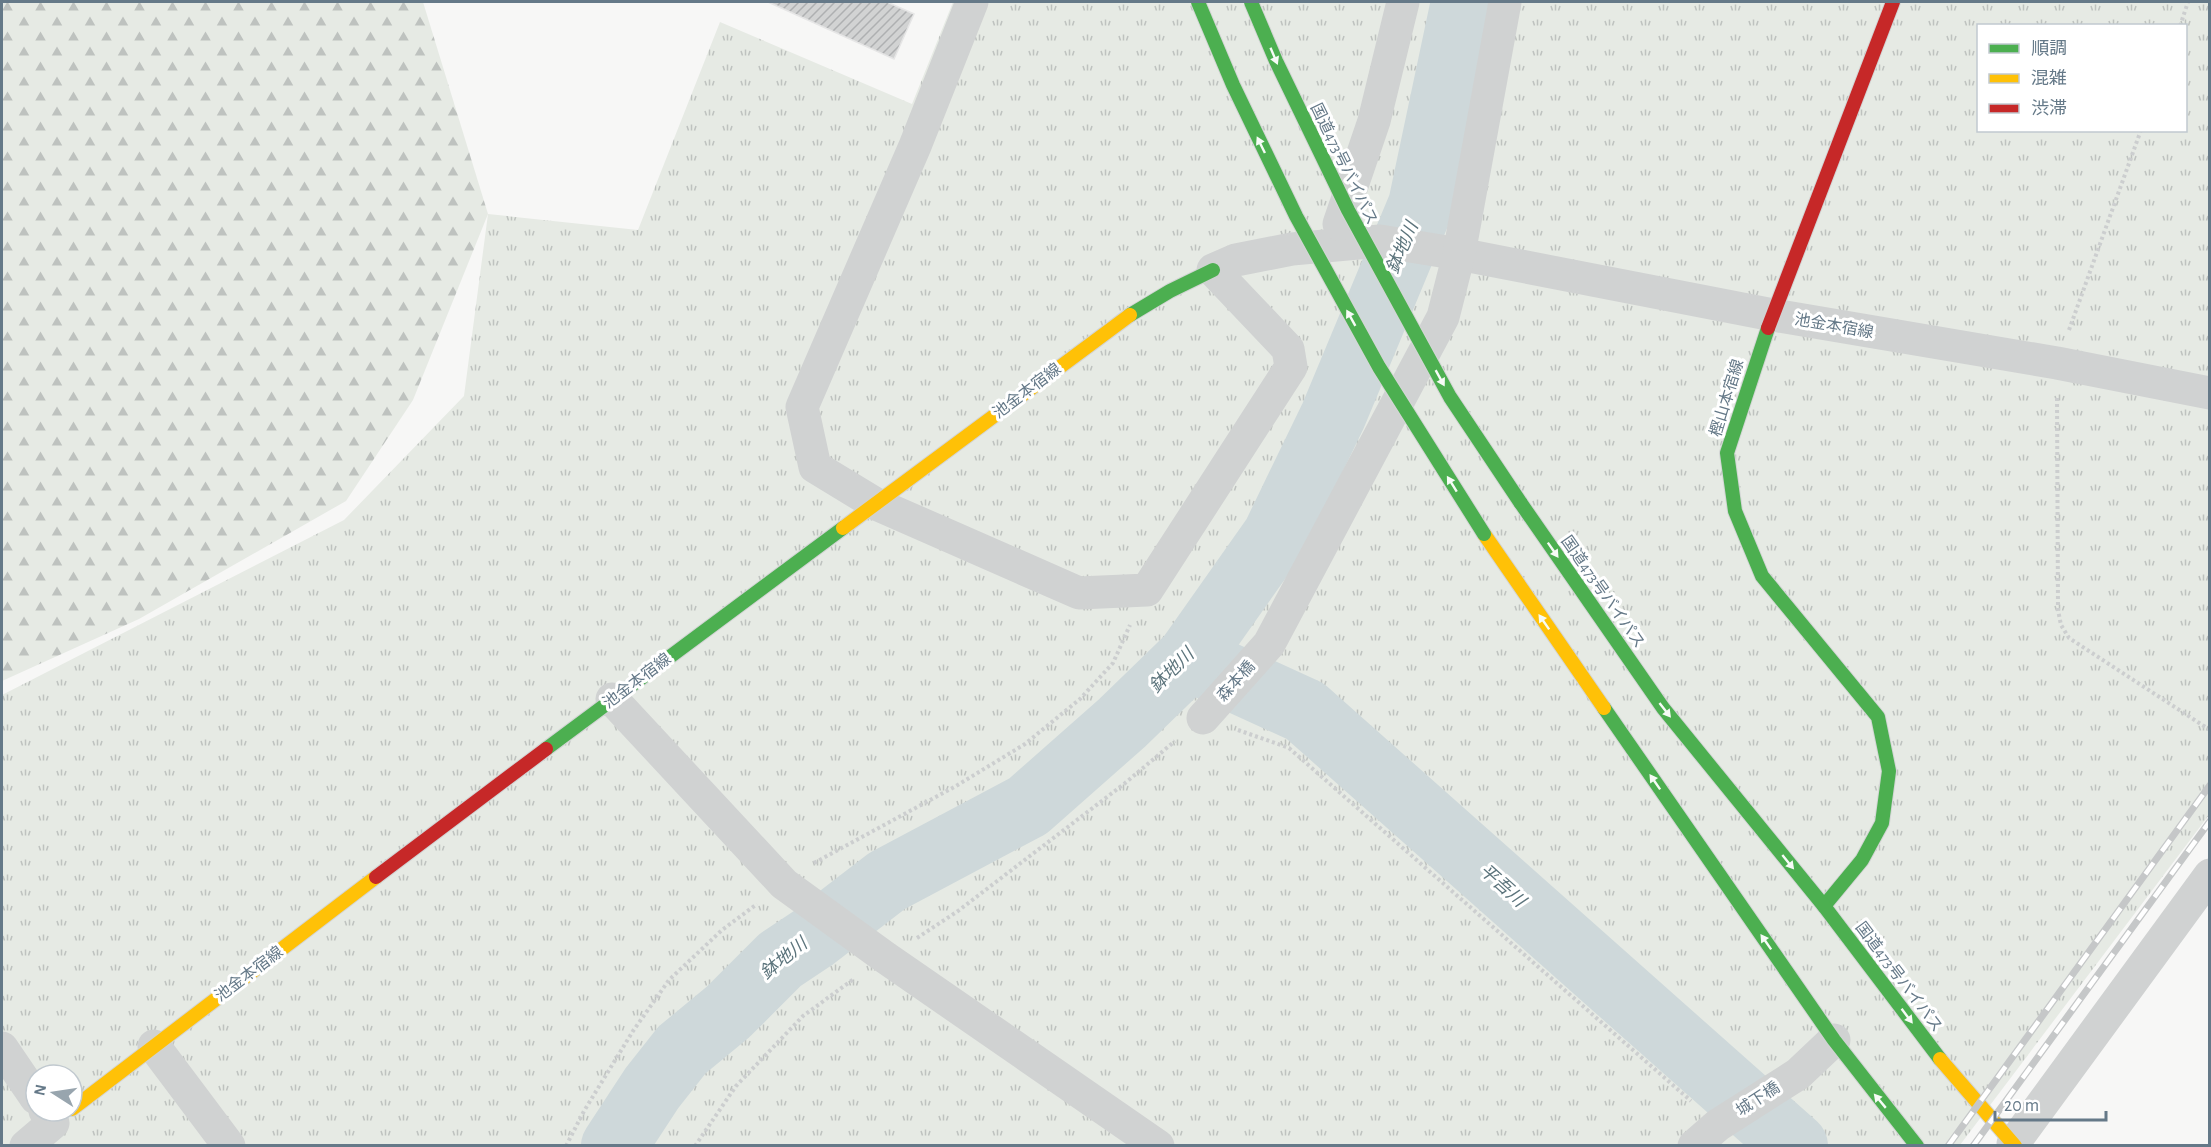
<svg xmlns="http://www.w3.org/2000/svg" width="2211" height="1147" viewBox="0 0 2211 1147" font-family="'Alegreya Sans','Noto Sans JP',sans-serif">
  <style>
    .grass { fill: url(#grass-tufts); fill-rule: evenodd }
    .forest { fill: url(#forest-firs) }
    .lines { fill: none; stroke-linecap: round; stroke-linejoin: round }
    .river { stroke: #ced8da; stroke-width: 66 }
    .building { fill: url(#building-hatch); stroke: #e6e6e6; stroke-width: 1.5 }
    .fast-casing { stroke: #d3d5d5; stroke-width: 16 }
    .slow-casing { stroke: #d3d5d5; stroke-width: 16 }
    .jam-casing { stroke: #d3d5d5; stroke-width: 16 }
    .path { stroke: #cccecf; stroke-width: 4; stroke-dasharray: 3 3; stroke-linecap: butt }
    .street { stroke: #d0d2d2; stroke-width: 33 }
    .fast { stroke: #4caf50; stroke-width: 14 }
    .slow { stroke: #ffc107; stroke-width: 14 }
    .jam { stroke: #c62828; stroke-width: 14 }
    .rail-casing { stroke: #c5c7c8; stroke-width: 7 }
    .rail { stroke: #fff; stroke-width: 4.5; stroke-dasharray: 14; stroke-linecap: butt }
    .fast-bridge-casing { stroke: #d4d5d5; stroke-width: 16; stroke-linecap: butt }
    .fast-bridge { stroke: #4caf50; stroke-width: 14 }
    .oneway { fill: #f6fbf6 }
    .labels { text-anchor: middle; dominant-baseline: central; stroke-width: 6; stroke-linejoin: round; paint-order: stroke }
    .street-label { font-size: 16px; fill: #657988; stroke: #fff }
    .water-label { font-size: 18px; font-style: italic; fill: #5c747c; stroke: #fff }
  </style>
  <defs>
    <pattern id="grass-tufts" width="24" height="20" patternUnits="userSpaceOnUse" patternTransform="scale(1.5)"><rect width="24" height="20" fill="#e6eae4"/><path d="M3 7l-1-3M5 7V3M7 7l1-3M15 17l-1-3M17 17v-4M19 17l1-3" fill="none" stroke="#bec2bf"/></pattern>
    <pattern id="forest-firs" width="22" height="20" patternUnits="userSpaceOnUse" patternTransform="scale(1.5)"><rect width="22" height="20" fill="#e6eae4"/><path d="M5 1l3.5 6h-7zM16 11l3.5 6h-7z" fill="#bec2bf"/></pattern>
    <pattern id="building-hatch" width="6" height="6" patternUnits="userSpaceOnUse" patternTransform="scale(1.5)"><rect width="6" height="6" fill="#d2d3d3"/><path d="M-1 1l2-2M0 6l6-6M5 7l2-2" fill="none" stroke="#aeb0b1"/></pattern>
  </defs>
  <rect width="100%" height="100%" fill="#f7f7f6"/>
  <path class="grass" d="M953 2H2209V815L1960 1145 2 1146V695L344 520 464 396 488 214 638 230 720 22 912 104ZM1978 26H2186V130H1978ZM36 1075H72V1111H36Z"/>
  <polygon class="forest" points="2,2 423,2 488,214 413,400 346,501 139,619 2,681"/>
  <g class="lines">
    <g class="river">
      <polyline points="1189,658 1305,711 1795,1146"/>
      <polyline points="614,1146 652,1088 682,1050 728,1012 780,960 813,938 887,881 1028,806 1122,723 1189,658 1275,536 1333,416 1421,205 1464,2"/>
    </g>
  </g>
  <polygon class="building" points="768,2 887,2 914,14 894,59"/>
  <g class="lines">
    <g class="fast-casing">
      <g id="fast">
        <polyline points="1130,315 1170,291 1213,270"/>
        <polyline points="1768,328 1727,453 1735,511 1762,576 1878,717 1889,771 1882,823 1862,860 1824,906"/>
        <polyline points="1520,502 1663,708 1824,906 1940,1059"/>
        <polyline points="1604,708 1834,1040 1917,1146"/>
        <polyline points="546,749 843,528"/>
      </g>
    </g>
    <g class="slow-casing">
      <g id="slow">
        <polyline points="843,528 1130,315"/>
        <polyline points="1484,534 1604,708"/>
        <polyline points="1940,1059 2015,1146"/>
        <polyline points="72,1109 376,877"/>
      </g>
    </g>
    <g class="jam-casing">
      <g id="jam">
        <polyline points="1768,328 1893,2"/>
        <polyline points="376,877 546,749"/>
      </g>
    </g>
    <g class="path">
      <polyline points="2180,26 2188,2"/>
      <polyline points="2069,330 2141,130"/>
      <polyline points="2057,398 2058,610 2061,625 2069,638 2210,730"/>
      <polyline points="1238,730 1289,748 1691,1101"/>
      <polyline points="814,863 956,786 1025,744 1080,699 1113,663 1130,625"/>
      <polyline points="917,938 958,911 1124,784 1175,741"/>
      <polyline points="566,1146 584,1111 633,1031 669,980 722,930 757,904"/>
      <polyline points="695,1146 736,1086 803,1016 855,978"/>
    </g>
    <g class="street">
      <polyline points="972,2 915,146 802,407 815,467 876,504 1079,593 1147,590 1291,367 1288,349 1213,270 1236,260 1292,249 1380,241 1459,254 1773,315 2057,363 2210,393"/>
      <polyline points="1339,224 1374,121 1403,2"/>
      <polyline points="612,699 784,884 886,958 1158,1146"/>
      <polyline points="1203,718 1269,644 1443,317 1459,254 1505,2"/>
      <polyline points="154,1046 229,1146"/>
      <polyline points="2,1048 36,1098"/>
      <polyline points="2013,1144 2210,875"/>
      <polyline points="26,1146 53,1123 45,1111"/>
      <polyline points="1694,1146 1718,1125 1798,1074 1834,1040"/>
    </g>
    <use href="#fast" class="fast"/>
    <use href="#slow" class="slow"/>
    <use href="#jam" class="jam"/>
    <g class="rail-casing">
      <g id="rail">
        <polyline points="1948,1146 2210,785"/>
        <polyline points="1973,1146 2210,821"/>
      </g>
    </g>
    <use href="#rail" class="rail"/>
    <g class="fast-bridge-casing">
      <g id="fast-bridge">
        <polyline points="1198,2 1233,85 1296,216 1379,367 1484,534"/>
        <polyline points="1251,2 1276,61 1348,210 1450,397 1520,502"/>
      </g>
    </g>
    <use href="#fast-bridge" class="fast-bridge"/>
  </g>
  <defs><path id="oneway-solid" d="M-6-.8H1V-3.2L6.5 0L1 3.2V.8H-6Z" transform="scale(1.5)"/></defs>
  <g class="oneway">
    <use href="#oneway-solid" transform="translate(1274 56) rotate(67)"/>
    <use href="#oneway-solid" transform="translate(1261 145) rotate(-116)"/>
    <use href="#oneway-solid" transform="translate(1351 318) rotate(-119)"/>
    <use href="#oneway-solid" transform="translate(1440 378) rotate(61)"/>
    <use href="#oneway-solid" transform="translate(1452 484) rotate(-122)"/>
    <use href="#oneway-solid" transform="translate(1553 550) rotate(55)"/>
    <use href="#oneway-solid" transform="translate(1544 622) rotate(-125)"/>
    <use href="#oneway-solid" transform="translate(1665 710) rotate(52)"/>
    <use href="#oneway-solid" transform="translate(1655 782) rotate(-125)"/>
    <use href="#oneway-solid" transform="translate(1788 862) rotate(51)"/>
    <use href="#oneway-solid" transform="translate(1766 942) rotate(-125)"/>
    <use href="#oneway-solid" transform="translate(1907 1016) rotate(53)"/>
    <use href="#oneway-solid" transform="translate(1880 1101) rotate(-130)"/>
  </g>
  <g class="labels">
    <g class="street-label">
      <text transform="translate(1344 164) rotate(64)">国道473号バイパス</text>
      <text transform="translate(1834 326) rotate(10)">池金本宿線</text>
      <text transform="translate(1027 391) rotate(-37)">池金本宿線</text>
      <text transform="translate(1727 398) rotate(-73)">樫山本宿線</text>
      <text transform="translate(1603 592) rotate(55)">国道473号バイパス</text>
      <text transform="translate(637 681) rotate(-37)">池金本宿線</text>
      <text transform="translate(1236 681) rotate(-48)">森本橋</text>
      <text transform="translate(249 974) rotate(-37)">池金本宿線</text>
      <text transform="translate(1899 977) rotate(53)">国道473号バイパス</text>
      <text transform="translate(1758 1099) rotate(-33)">城下橋</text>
    </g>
    <g class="water-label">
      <text transform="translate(1403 248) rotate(-67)">鉢地川</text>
      <text transform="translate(1172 671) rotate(-45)">鉢地川</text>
      <text transform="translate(1502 886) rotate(42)">平吾川</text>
      <text transform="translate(784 959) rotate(-39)">鉢地川</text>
    </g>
  </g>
  <rect width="2211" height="1147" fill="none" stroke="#657988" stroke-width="6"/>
  <rect x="1977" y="24" width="210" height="108" fill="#ffffff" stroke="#c1c9cf" stroke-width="1.5"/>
  <rect x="1989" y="44" width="30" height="9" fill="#4caf50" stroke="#c1c9cf" stroke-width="1.5"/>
  <text x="2031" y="54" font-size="18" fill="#657988">順調</text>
  <rect x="1989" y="74" width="30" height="9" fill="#ffc107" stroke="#c1c9cf" stroke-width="1.5"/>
  <text x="2031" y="84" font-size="18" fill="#657988">混雑</text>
  <rect x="1989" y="104" width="30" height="9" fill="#c62828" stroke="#c1c9cf" stroke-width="1.5"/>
  <text x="2031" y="114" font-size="18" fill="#657988">渋滞</text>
  <g transform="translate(54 1093) rotate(282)"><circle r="28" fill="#ffffff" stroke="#c1c9cf" stroke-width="1.5"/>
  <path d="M0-4.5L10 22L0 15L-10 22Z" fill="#98a5ae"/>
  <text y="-9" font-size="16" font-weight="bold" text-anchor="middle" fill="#657988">N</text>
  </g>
  <path d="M1995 1111v9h111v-9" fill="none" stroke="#657988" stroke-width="3"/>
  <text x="2004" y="1111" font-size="18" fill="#657988" stroke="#ffffff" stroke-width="4.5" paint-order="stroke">20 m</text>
</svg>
